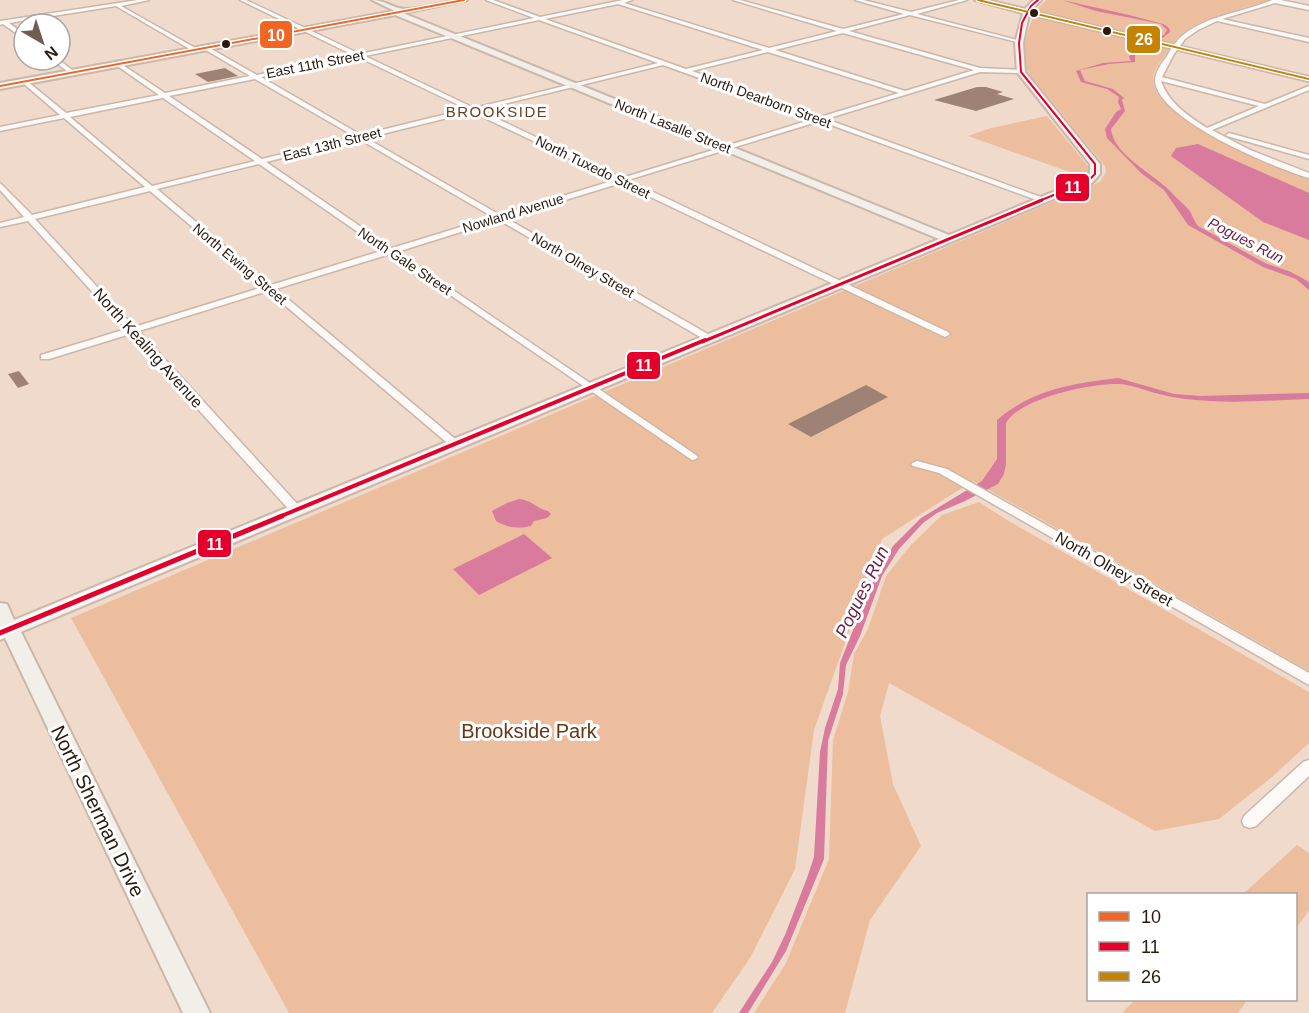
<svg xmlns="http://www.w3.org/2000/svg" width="1309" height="1013" viewBox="0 0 1309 1013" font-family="Arial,sans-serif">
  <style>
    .green { fill: #ecbe9e }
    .water { fill: #d87b9c }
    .building { fill: #9e8276 }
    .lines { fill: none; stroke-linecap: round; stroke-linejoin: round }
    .street-casing { stroke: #cab7aa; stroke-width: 3 }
    .secondary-casing { stroke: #cab7aa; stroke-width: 4 }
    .street { fill: #fdf9f7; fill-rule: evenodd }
    .secondary { fill: #f2efe9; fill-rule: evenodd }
    .bus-1-casing { stroke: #fff; stroke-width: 4.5 }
    .bus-2-far3-casing { stroke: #fff; stroke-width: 4.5 }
    .bus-2-far2-casing { stroke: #fff; stroke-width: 6 }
    .bus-2-far1-casing { stroke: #fff; stroke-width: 8 }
    .bus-2-casing { stroke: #fff; stroke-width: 10 }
    .bus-3-casing { stroke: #fff; stroke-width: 4.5 }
    .bus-1 { stroke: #f26522; stroke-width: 2 }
    .bus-2-far3 { stroke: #e4002b; stroke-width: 2 }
    .bus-2-far2 { stroke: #e4002b; stroke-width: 3 }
    .bus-2-far1 { stroke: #e4002b; stroke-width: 4 }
    .bus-2 { stroke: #e4002b; stroke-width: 5 }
    .bus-3 { stroke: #c48303; stroke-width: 2 }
    .bus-dot { fill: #2b1a0d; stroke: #fff; stroke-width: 2 }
    .labels { text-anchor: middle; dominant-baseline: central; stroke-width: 6; stroke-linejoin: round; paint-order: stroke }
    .far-street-label { font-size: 14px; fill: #2b1a0d; stroke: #fff }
    .far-neighbourhood-label { font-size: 15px; letter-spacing: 1.5px; fill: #694123; stroke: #fff }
    .far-water-label { font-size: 15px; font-style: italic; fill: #6e1f43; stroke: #fff }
    .street-label { font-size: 16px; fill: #2b1a0d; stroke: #fff }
    .water-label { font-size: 18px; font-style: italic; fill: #6e1f43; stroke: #fff }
    .near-park-label { font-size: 20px; fill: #643815; stroke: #fff }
    .near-street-label { font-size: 20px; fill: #2b1a0d; stroke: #fff }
    .line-badge { stroke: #fff; stroke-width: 2 }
    .badge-label { font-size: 16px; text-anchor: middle; font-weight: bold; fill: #fff }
  </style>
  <rect width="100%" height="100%" fill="#efdacb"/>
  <g class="green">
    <path d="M1047 0H1270C1244 8 1216 14 1192 27 1178 35 1172 44 1164 57 1159 64 1152 72 1153 81 1156 121 1276 165 1309 179V671L973 481 882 539 814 730 795 869 750 958 712 1013H289L71 618 1100 182 1106 172 1105 166 1030 75C1028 71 1025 66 1024 62 1022 46 1032 8 1047 0Z"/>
    <polygon points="1047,116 1088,166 1089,172 1084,177 968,136 991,128"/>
    <polygon points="979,502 1007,520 1309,692 1309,743 1272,777 1219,819 1155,831 889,683 880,716 893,784 921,846 870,920 845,1013 754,1013 786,963 829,859 833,740 848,692 854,654 868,629 886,576 911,545 942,515"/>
    <polygon points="1297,845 1309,853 1309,910 1296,929 1296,894 1243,894"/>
    <polygon points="1135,1000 1247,1000 1238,1013 1122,1013"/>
  </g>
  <g class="water">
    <path d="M1062 0 1129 15 1163 24 1169 28 1170 32 1160 40 1135 49V62L1109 64 1080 70 1085 81 1113 89 1124 98 1122 100 1125 111 1111 129C1113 155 1156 175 1172 193 1177 199 1184 204 1189 210 1192 214 1194 221 1198 226L1265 263 1291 272 1309 282V290L1296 279 1263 267 1188 225 1164 190 1141 173 1107 138 1105 129 1116 112 1121 109 1118 102 1119 97 1107 89 1081 82 1076 71 1103 63 1131 61 1129 57 1132 53 1130 49 1164 35 1167 30 1161 24 1096 11Z"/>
    <polygon points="1198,144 1309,193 1309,240 1263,222 1171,156 1176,148"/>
    <path d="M1118 378 1174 394 1200 396 1309 393V399C1276 400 1242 403 1209 401 1192 400 1175 398 1159 394 1146 391 1133 385 1119 384 1091 383 1020 398 1006 423V464L1004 474 998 484 965 501 937 513 923 523 899 549 882 576 860 636 846 665 843 694 828 741 824 859 786 951 748 1013H739L772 962 785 935 807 878 814 857 820 752 825 728 838 689 840 663 871 585 893 546 921 518 982 481 997 459V420C1034 389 1071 384 1118 378Z"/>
    <path d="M519 499C532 500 537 509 548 511L551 514 547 518 534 521 531 526C518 529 508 528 496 521L492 511 507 503Z"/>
    <polygon points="524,534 552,558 479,595 453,569"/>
  </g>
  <g class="building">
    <polygon points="225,68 238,76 208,82 195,74"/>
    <polygon points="977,87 986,87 1003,92 997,94 1014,99 976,111 934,100"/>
    <polygon points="19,371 29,384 18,388 8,374"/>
    <polygon points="866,385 888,397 811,437 788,424"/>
  </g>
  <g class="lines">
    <g class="street-casing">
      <g id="street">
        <polygon points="138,0 149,0 121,6 197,49 197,51 193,51 116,6 9,23 24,34 24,39 3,24 0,25 0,21"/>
        <path d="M240 0H246L360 54 534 18 486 0H493L540 17 623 0H632L624 3 769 48 837 31 733 0H740L843 29 904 14 855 0H863L911 12 959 0H967L917 14 1021 41V43L910 15 849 31 980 68 1021 70 1023 73 980 72 826 119 1049 200 1042 202 820 121 628 180 948 332 950 334 945 337 621 183 506 218 713 337V341H707L499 220 397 252 696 455 698 457 696 459 692 460 390 254 276 289 460 443 462 445 460 447H452L268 291 139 331 301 508 303 511 297 515 293 514 130 334 49 359H41V355L126 329 28 221 0 227V223L24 217 0 190V183L32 215 145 187 64 118 0 131V127L60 115 23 83V81H27L66 113 159 95 116 65 118 62 165 93 250 76 204 49 206 46 257 75 353 55ZM618 4 763 50 686 69 545 19ZM539 20 658 63 474 108 365 56ZM843 33 974 70 905 91 775 50ZM768 52 899 93 820 117 692 71ZM358 57 467 109 361 135 261 77ZM663 65 813 119 622 178 479 110ZM255 79 354 136 262 159 169 96ZM163 98 255 161 152 186 70 117ZM472 112 615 180 500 215 366 138ZM359 139 493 217 392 248 266 162ZM259 164 384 250 271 285 157 189ZM150 191 263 287 134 327 35 219Z"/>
        <path d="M1272 0H1281L1309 6V10L1275 3 1222 19 1309 38V42L1217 21 1198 30 1185 39 1174 54 1162 77 1265 104 1309 86V90L1212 130 1250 150 1309 173V178C1275 168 1158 120 1155 81 1155 72 1162 63 1167 56 1172 47 1178 38 1187 32 1213 14 1245 12 1272 0ZM1161 81 1259 106 1207 128C1188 116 1168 102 1161 81Z"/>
        <polygon points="52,60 59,60 76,73 71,74"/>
        <polygon points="1229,133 1309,155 1309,159 1227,136 1226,135"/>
        <polygon points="917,461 947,469 1309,673 1309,685 939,473 913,466 911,464"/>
        <polygon points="1309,760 1309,776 1256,826 1250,828 1244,826 1242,821 1244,816 1303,762"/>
      </g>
    </g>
    <g class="secondary-casing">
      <path id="secondary" d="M372 0C384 0 393 8 404 9 422 10 447 0 467 0L403 13 949 235 1084 179 1090 173V164L1017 72 1015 43 1023 13 975 0H987L1025 9 1034 0H1041L1031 11 1309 77V81L1029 14 1023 43 1025 72 1100 164V174L1092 183 21 632 210 1013H183L5 638 0 640V603L7 604 14 620 939 239 395 15 0 89V83L395 11Z"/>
    </g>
    <use href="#street" class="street"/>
    <use href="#secondary" class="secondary"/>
    <g class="bus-1-casing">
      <polyline id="bus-1" points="0,86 464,0"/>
    </g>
    <g class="bus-2-far3-casing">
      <polyline id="bus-2-far3" points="1038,0 1031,6 1022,23 1019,43 1021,72 1095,164 1095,174 1088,181 1039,201"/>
    </g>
    <g class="bus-2-far2-casing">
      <polyline id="bus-2-far2" points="702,342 1042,200"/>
    </g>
    <g class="bus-2-far1-casing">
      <polyline id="bus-2-far1" points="279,517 705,340"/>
    </g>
    <g class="bus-2-casing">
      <polyline id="bus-2" points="0,633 282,516"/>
    </g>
    <g class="bus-3-casing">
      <polyline id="bus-3" points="978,0 1309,79"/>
    </g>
    <use href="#bus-1" class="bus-1"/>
    <use href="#bus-2-far3" class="bus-2-far3"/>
    <use href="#bus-2-far2" class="bus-2-far2"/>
    <use href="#bus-2-far1" class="bus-2-far1"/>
    <use href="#bus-2" class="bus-2"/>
    <use href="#bus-3" class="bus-3"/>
  </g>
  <g class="bus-dot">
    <circle cx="1034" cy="13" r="5"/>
    <circle cx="1107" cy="31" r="5"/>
    <circle cx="226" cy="44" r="5"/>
  </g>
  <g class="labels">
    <g class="far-street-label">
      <text transform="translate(315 64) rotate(-11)">East 11th Street</text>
      <text transform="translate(766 100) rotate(20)">North Dearborn Street</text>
      <text transform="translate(673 126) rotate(22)">North Lasalle Street</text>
      <text transform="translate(332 144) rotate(-14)">East 13th Street</text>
      <text transform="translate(593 167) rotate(26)">North Tuxedo Street</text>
      <text transform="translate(513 213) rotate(-17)">Nowland Avenue</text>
      <text transform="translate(405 261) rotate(34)">North Gale Street</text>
      <text transform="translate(240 264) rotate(40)">North Ewing Street</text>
      <text transform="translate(583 265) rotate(30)">North Olney Street</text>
    </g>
    <g class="far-neighbourhood-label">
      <text x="497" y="111">BROOKSIDE</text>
    </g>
    <g class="far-water-label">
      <text transform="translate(1246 240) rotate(27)">Pogues Run</text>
    </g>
    <g class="street-label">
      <text transform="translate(148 348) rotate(48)">North Kealing Avenue</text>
      <text transform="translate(1114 569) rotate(30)">North Olney Street</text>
    </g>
    <g class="water-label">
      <text transform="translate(862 592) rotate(-64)">Pogues Run</text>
    </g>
    <g class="near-park-label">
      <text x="529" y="731">Brookside Park</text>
    </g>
    <g class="near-street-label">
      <text transform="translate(98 811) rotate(64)">North Sherman Drive</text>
    </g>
  </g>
  <g class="line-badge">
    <rect x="259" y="20" width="34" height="29" rx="6" fill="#f26522"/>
    <rect x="1126" y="25" width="35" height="29" rx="6" fill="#c48303"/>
    <rect x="1055" y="173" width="35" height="29" rx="6" fill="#e4002b"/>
    <rect x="626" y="351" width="35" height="29" rx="6" fill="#e4002b"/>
    <rect x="197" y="529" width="35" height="29" rx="6" fill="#e4002b"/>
  </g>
  <g class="badge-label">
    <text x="276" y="41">10</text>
    <text x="1144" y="45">26</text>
    <text x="1073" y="193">11</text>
    <text x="644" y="371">11</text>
    <text x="215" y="550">11</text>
  </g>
  <rect x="1087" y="893" width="210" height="108" fill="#ffffff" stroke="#aaa39e" stroke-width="1.5"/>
  <rect x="1099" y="912" width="30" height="9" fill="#f26522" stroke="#aaa39e" stroke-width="1.5"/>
  <text x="1141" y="923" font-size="18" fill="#2b1a0d">10</text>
  <rect x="1099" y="942" width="30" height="9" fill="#e4002b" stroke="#aaa39e" stroke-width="1.5"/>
  <text x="1141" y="953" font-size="18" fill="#2b1a0d">11</text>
  <rect x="1099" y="972" width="30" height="9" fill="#c48303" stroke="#aaa39e" stroke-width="1.5"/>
  <text x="1141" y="983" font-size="18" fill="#2b1a0d">26</text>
  <g transform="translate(42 42) rotate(141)"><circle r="28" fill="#ffffff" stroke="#aaa39e" stroke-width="1.5"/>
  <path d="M0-4.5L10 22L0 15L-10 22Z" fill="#705d50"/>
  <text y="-9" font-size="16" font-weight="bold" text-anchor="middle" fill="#2b1a0d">N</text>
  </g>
</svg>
